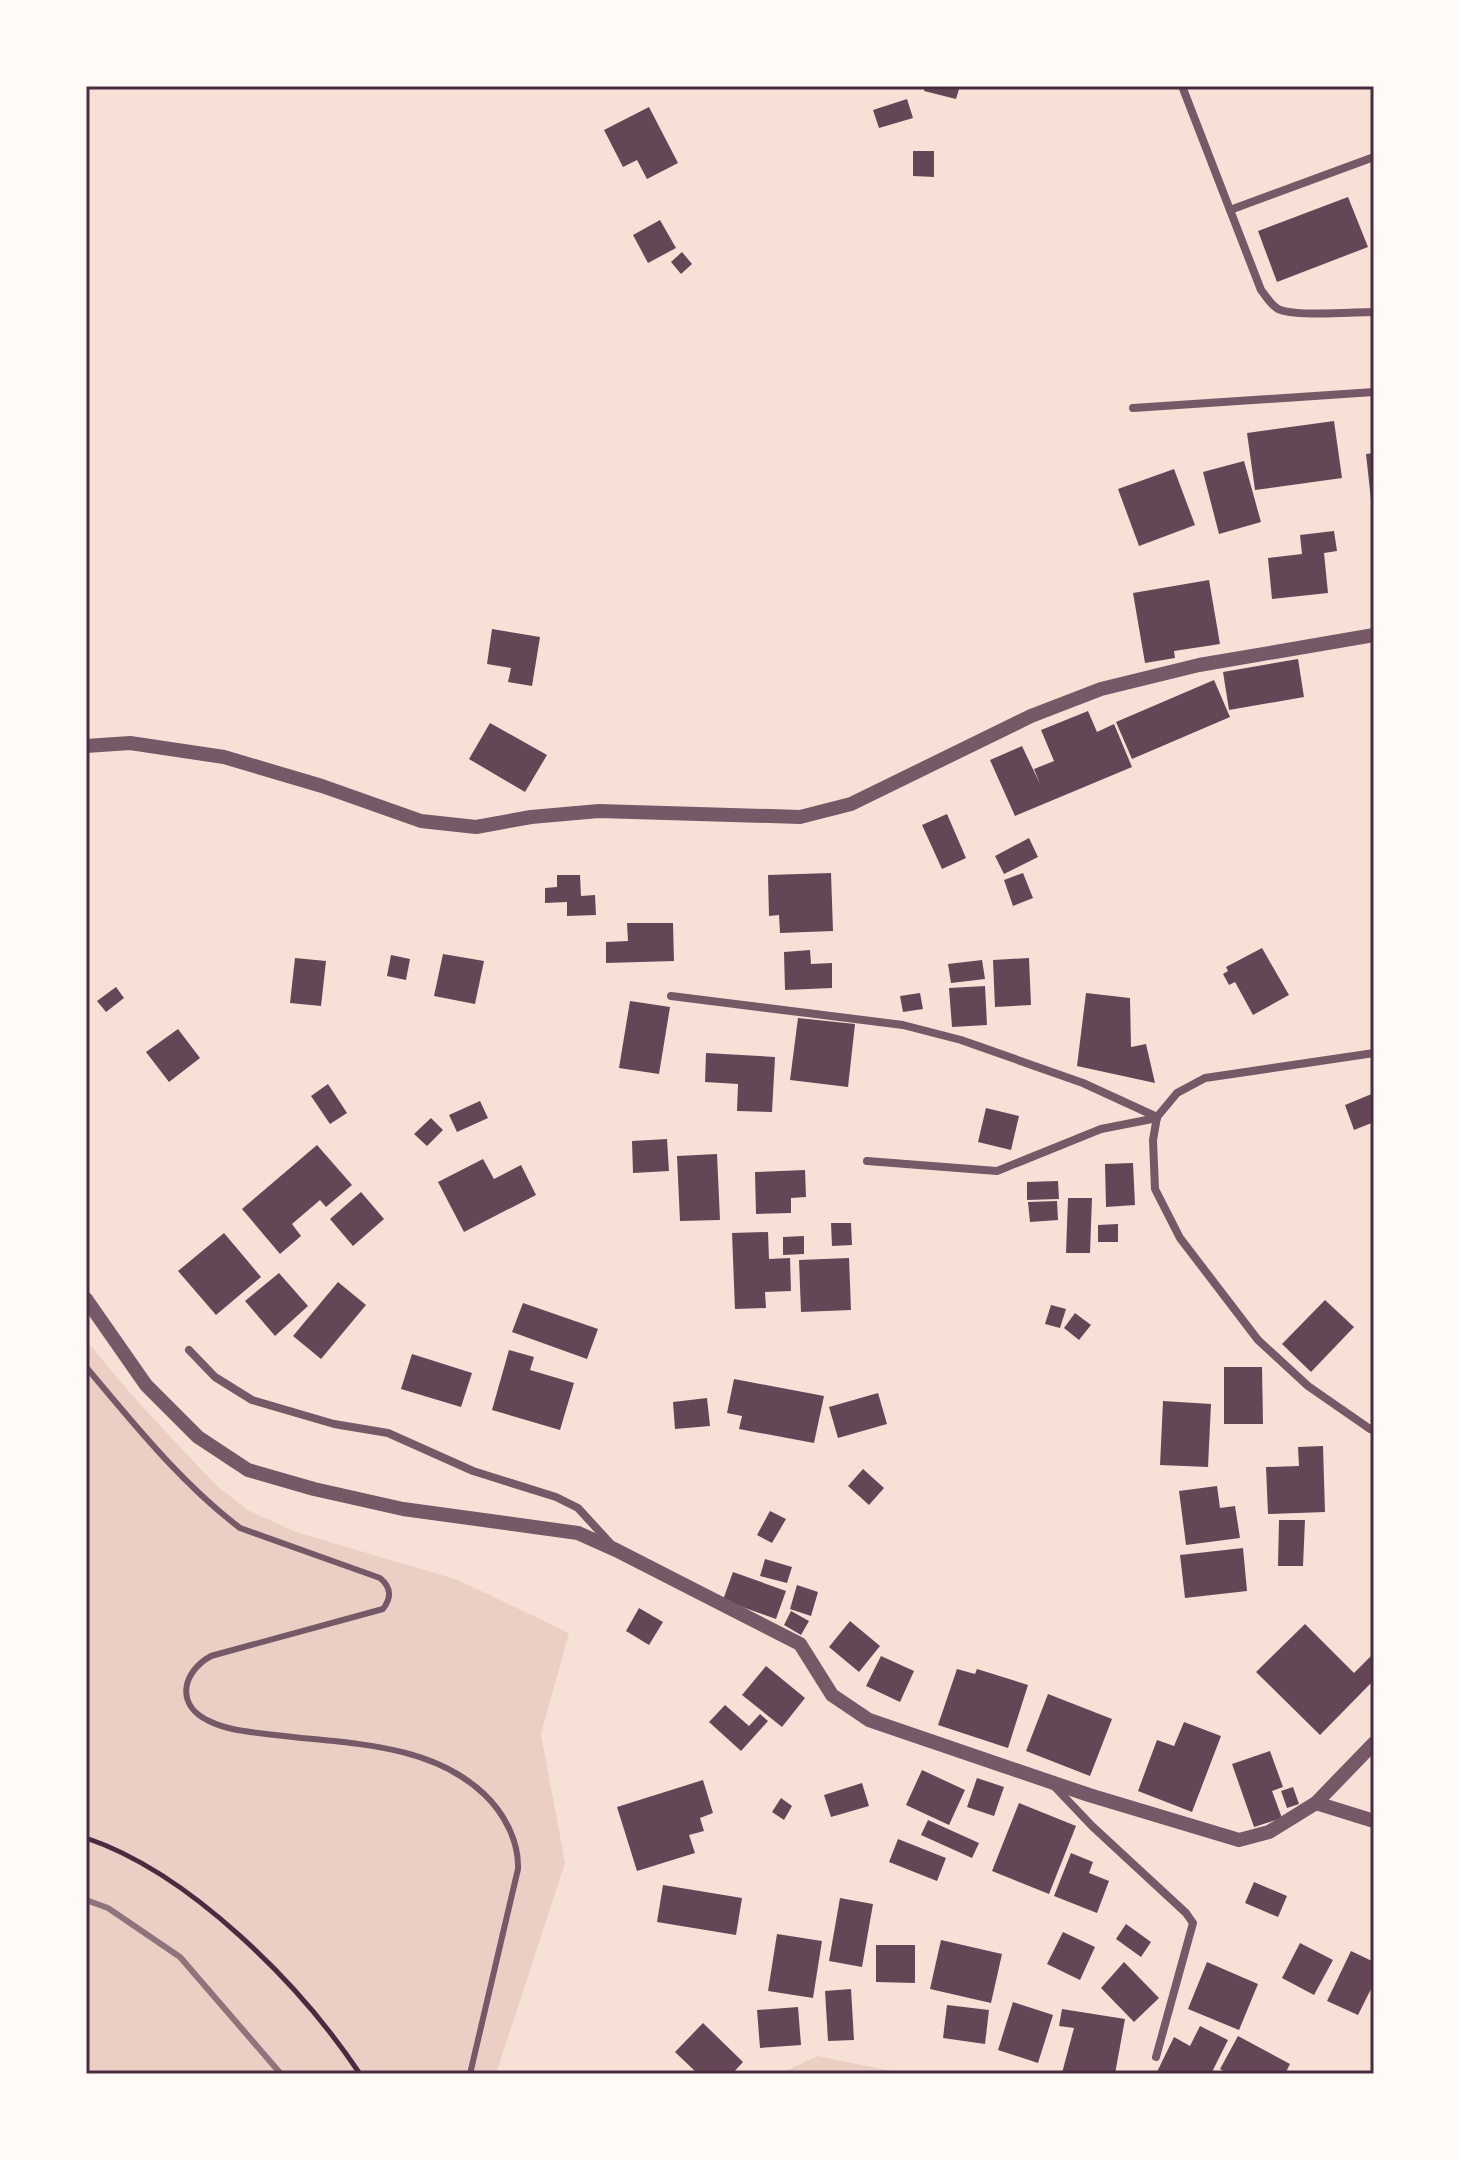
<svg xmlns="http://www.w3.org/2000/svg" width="1460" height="2160" viewBox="0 0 1460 2160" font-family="'PT Sans',sans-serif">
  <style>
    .green { fill: #ebcfc5 }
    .building { fill: #644757 }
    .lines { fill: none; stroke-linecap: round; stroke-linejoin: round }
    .path { stroke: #4a2c40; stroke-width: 5 }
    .service { stroke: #755966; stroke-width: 6 }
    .minor { stroke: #755966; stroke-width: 8 }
    .tertiary { stroke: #755966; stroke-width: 14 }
    .rail { stroke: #8f747c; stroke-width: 6 }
    .neatline { fill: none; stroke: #4a2c40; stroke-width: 3 }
  </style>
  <rect width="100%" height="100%" fill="#f7e1d7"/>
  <g class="green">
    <polygon points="86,1340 130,1393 178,1445 218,1487 248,1510 296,1532 458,1580 569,1633 541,1734 565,1863 496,2074 86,2074"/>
    <polygon points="817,2056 907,2074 780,2074"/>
  </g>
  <g class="building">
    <polygon points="925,86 960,86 956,99 924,91"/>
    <polygon points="907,99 913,118 879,128 873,110"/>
    <polygon points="649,107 678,163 647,179 637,160 623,167 604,130"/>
    <polygon points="913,151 934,151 934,177 913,176"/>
    <polygon points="1348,197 1368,247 1277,282 1258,231"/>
    <polygon points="660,220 676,248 648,263 633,235"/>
    <polygon points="682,252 692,264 681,274 671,262"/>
    <polygon points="1334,421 1342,478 1255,490 1247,433"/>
    <polygon points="1374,453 1374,509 1372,509 1366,454"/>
    <polygon points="1244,461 1261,522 1219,534 1203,472"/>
    <polygon points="1174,469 1195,525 1139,546 1118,489"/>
    <polygon points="1334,531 1337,551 1324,553 1328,593 1272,599 1268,558 1302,554 1300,535"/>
    <polygon points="1209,580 1220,644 1174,651 1175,658 1145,663 1133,593"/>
    <polygon points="492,629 540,637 532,686 508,682 511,668 487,664"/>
    <polygon points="1298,659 1304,697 1229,710 1223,672"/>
    <polygon points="1214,680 1230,717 1132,759 1116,722"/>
    <polygon points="1088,711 1097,732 1114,724 1132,767 1015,816 990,760 1022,746 1040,784 1034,769 1054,761 1041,730"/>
    <polygon points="490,723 547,755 525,792 469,759"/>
    <polygon points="947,814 966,858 942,869 922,825"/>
    <polygon points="1029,838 1038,857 1004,874 995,856"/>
    <polygon points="831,873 833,931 780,933 779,915 769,916 768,875"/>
    <polygon points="1023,873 1033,898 1013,906 1004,880"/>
    <polygon points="557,875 580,875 581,896 595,895 596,915 567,916 567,902 545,903 545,888 557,887"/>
    <polygon points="627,923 673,923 674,961 606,963 606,942 628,941"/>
    <polygon points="1262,948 1289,995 1253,1015 1235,982 1229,985 1223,974 1228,971 1226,967"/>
    <polygon points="810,950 811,964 832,963 832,988 785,990 784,952"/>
    <polygon points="443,954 484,961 475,1004 434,996"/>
    <polygon points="391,955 410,959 406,980 387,976"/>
    <polygon points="295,958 326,961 321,1006 290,1003"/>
    <polygon points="1029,958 1031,1005 995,1007 993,960"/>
    <polygon points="982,960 985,979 951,983 948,964"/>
    <polygon points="985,986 987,1025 952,1027 949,988"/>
    <polygon points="116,987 124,998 106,1012 97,1001"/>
    <polygon points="920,993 923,1009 903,1012 900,996"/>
    <polygon points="1086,993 1130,998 1131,1047 1146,1044 1155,1083 1077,1066"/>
    <polygon points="630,1001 670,1007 659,1074 619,1068"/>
    <polygon points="798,1018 855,1024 848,1087 790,1080"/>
    <polygon points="178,1029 200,1058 169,1082 146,1052"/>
    <polygon points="706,1053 775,1057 772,1112 737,1111 738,1084 705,1082"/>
    <polygon points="328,1084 347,1113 330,1124 311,1096"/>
    <polygon points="1374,1093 1374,1122 1354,1130 1345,1105"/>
    <polygon points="480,1101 488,1118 457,1132 449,1115"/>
    <polygon points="986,1108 1019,1116 1011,1150 978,1142"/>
    <polygon points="431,1118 443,1130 427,1146 414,1134"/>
    <polygon points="667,1139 669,1171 633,1173 632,1141"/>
    <polygon points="317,1145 352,1185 326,1207 320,1200 292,1224 301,1236 280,1254 242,1209"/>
    <polygon points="717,1154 720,1220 680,1221 677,1156"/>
    <polygon points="483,1159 494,1179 521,1165 536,1195 464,1232 438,1182"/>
    <polygon points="1133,1163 1135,1205 1106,1207 1105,1164"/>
    <polygon points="805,1170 806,1197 791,1198 791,1213 756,1214 755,1172"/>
    <polygon points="1058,1181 1059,1199 1027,1200 1027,1182"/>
    <polygon points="361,1192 384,1219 353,1246 330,1219"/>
    <polygon points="1068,1198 1092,1198 1090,1253 1066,1253"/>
    <polygon points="1057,1201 1058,1220 1030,1222 1028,1202"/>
    <polygon points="831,1223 851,1223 852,1245 832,1246"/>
    <polygon points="1118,1224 1118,1242 1098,1242 1098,1225"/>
    <polygon points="768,1232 769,1259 790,1258 791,1291 765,1292 766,1308 735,1309 732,1233"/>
    <polygon points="224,1233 261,1277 216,1315 178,1271"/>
    <polygon points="804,1236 804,1254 783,1255 783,1237"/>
    <polygon points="849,1258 851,1310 801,1312 799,1260"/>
    <polygon points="279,1273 308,1306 275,1336 245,1301"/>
    <polygon points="338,1282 366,1305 321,1359 293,1336"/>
    <polygon points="1325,1300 1354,1327 1311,1372 1282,1344"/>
    <polygon points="523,1303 598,1329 587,1359 512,1332"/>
    <polygon points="1051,1305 1066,1309 1060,1328 1045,1324"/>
    <polygon points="1075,1313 1091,1325 1079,1340 1064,1328"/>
    <polygon points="509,1350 534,1357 530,1370 574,1383 560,1430 492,1410"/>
    <polygon points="412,1354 472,1373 461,1407 401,1389"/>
    <polygon points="1224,1367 1262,1367 1263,1424 1224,1424"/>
    <polygon points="734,1379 824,1396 814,1443 739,1429 742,1416 727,1413"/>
    <polygon points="878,1393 887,1424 838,1438 829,1407"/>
    <polygon points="707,1398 710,1426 675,1429 673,1402"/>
    <polygon points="1163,1401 1211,1404 1208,1467 1160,1465"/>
    <polygon points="1323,1446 1325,1512 1268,1514 1266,1467 1299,1466 1298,1447"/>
    <polygon points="863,1469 884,1488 869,1505 848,1486"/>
    <polygon points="1217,1486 1220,1508 1235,1506 1240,1538 1186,1545 1179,1491"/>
    <polygon points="770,1511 786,1519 772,1543 757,1535"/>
    <polygon points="1279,1520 1305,1520 1303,1566 1278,1566"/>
    <polygon points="1243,1548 1247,1591 1185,1598 1180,1555"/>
    <polygon points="765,1559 792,1567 787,1583 760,1576"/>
    <polygon points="733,1572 786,1591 776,1619 723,1600"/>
    <polygon points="797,1585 818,1592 811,1616 790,1609"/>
    <polygon points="639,1608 663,1622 649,1645 626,1631"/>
    <polygon points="791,1611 809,1621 801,1635 784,1625"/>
    <polygon points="850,1621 880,1646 859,1672 829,1647"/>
    <polygon points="1305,1624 1354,1673 1374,1653 1374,1680 1320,1735 1256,1672"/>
    <polygon points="881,1656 914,1671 900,1702 866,1686"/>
    <polygon points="766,1666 805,1698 782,1727 742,1695"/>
    <polygon points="957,1669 975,1674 977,1669 1028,1685 1008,1748 938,1725"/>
    <polygon points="1048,1694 1112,1719 1090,1776 1026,1751"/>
    <polygon points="725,1705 749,1726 760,1714 768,1721 741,1751 709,1722"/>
    <polygon points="1184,1722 1221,1736 1192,1812 1138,1791 1157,1740 1174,1746"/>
    <polygon points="1270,1751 1283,1787 1272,1791 1282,1818 1254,1827 1232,1764"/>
    <polygon points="922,1770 965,1790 949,1825 906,1805"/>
    <polygon points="977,1778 1004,1787 994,1816 967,1807"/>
    <polygon points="703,1780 713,1813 700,1818 704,1831 689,1835 695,1853 637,1871 617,1807"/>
    <polygon points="862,1783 869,1806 831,1817 824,1795"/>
    <polygon points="1293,1787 1299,1804 1287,1808 1281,1791"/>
    <polygon points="781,1798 792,1806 784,1820 772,1812"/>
    <polygon points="1019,1803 1076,1826 1049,1894 992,1871"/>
    <polygon points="928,1820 979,1843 972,1858 921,1835"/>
    <polygon points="898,1839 946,1858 937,1881 889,1862"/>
    <polygon points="1071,1853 1093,1862 1089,1873 1109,1881 1097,1913 1054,1896"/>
    <polygon points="1254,1882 1287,1896 1278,1917 1245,1903"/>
    <polygon points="663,1885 742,1898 736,1935 657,1922"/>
    <polygon points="840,1898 873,1904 862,1967 829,1961"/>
    <polygon points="1126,1924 1151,1942 1141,1957 1116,1939"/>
    <polygon points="1063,1932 1095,1947 1080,1980 1047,1964"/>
    <polygon points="777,1934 822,1941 813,1998 768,1991"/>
    <polygon points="941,1940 1002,1954 991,2003 930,1989"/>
    <polygon points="1300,1943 1333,1960 1314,1995 1282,1978"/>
    <polygon points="876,1945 915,1945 915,1983 876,1982"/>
    <polygon points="1351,1951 1374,1962 1374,1983 1358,2015 1327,2001"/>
    <polygon points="1124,1962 1159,1998 1134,2022 1101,1988"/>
    <polygon points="1207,1962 1258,1984 1239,2030 1188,2009"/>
    <polygon points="851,1989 854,2040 828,2041 825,1991"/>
    <polygon points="1013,2002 1053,2015 1038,2063 998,2050"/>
    <polygon points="947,2005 989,2010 985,2044 943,2038"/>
    <polygon points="798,2007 801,2045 760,2048 757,2010"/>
    <polygon points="1062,2009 1125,2019 1115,2074 1062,2073 1074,2028 1059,2026"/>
    <polygon points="703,2023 743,2062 732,2074 698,2074 675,2052"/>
    <polygon points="1200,2026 1228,2040 1211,2074 1156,2074 1174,2037 1190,2046"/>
    <polygon points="1238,2036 1290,2064 1285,2074 1229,2074 1220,2069"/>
  </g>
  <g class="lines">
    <path class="path" d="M86 1838C190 1873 300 1984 360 2074"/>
    <path class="service" d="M86 1367C133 1423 181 1483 240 1528L380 1578C391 1587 392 1597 383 1609L211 1656C182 1672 175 1705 209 1721 229 1731 253 1732 275 1735 346 1744 429 1742 484 1794 504 1813 519 1841 518 1869L470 2074"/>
    <g class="minor">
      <path d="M1182 86 1261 290C1266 296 1271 305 1278 309 1294 317 1354 312 1374 312"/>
      <polyline points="1230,210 1374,157"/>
      <polyline points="1133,408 1374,392"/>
      <polyline points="671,996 903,1025 961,1040 1083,1083 1157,1117"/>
      <polyline points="1374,1053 1205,1078 1177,1093 1157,1117 1153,1140 1155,1189 1180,1238 1258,1340 1308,1386 1370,1429 1374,1430"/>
      <polyline points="867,1161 997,1171 1101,1129 1157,1118"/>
      <polyline points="189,1350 215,1377 252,1400 334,1424 388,1433 473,1471 556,1497 578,1508 611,1544"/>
      <polyline points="1054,1786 1092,1826 1186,1913 1193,1923 1156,2057"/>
    </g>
    <g class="tertiary">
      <polyline points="86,746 130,743 224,757 322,786 421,821 476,827 531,817 599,811 800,817 851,804 1031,716 1101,689 1199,665 1374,635"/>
      <polyline points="86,1299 146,1385 198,1437 248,1470 314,1489 403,1509 578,1533 616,1550 800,1644 832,1695 869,1720 1089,1795 1239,1840 1269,1832 1316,1803 1374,1743"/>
      <polyline points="1316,1803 1374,1821"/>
    </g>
    <polyline class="rail" points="86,1900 108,1908 180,1957 281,2074"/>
  </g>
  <rect width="1460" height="2160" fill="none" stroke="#fffaf5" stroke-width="176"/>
  <rect x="88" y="88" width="1284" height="1984" class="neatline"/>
</svg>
